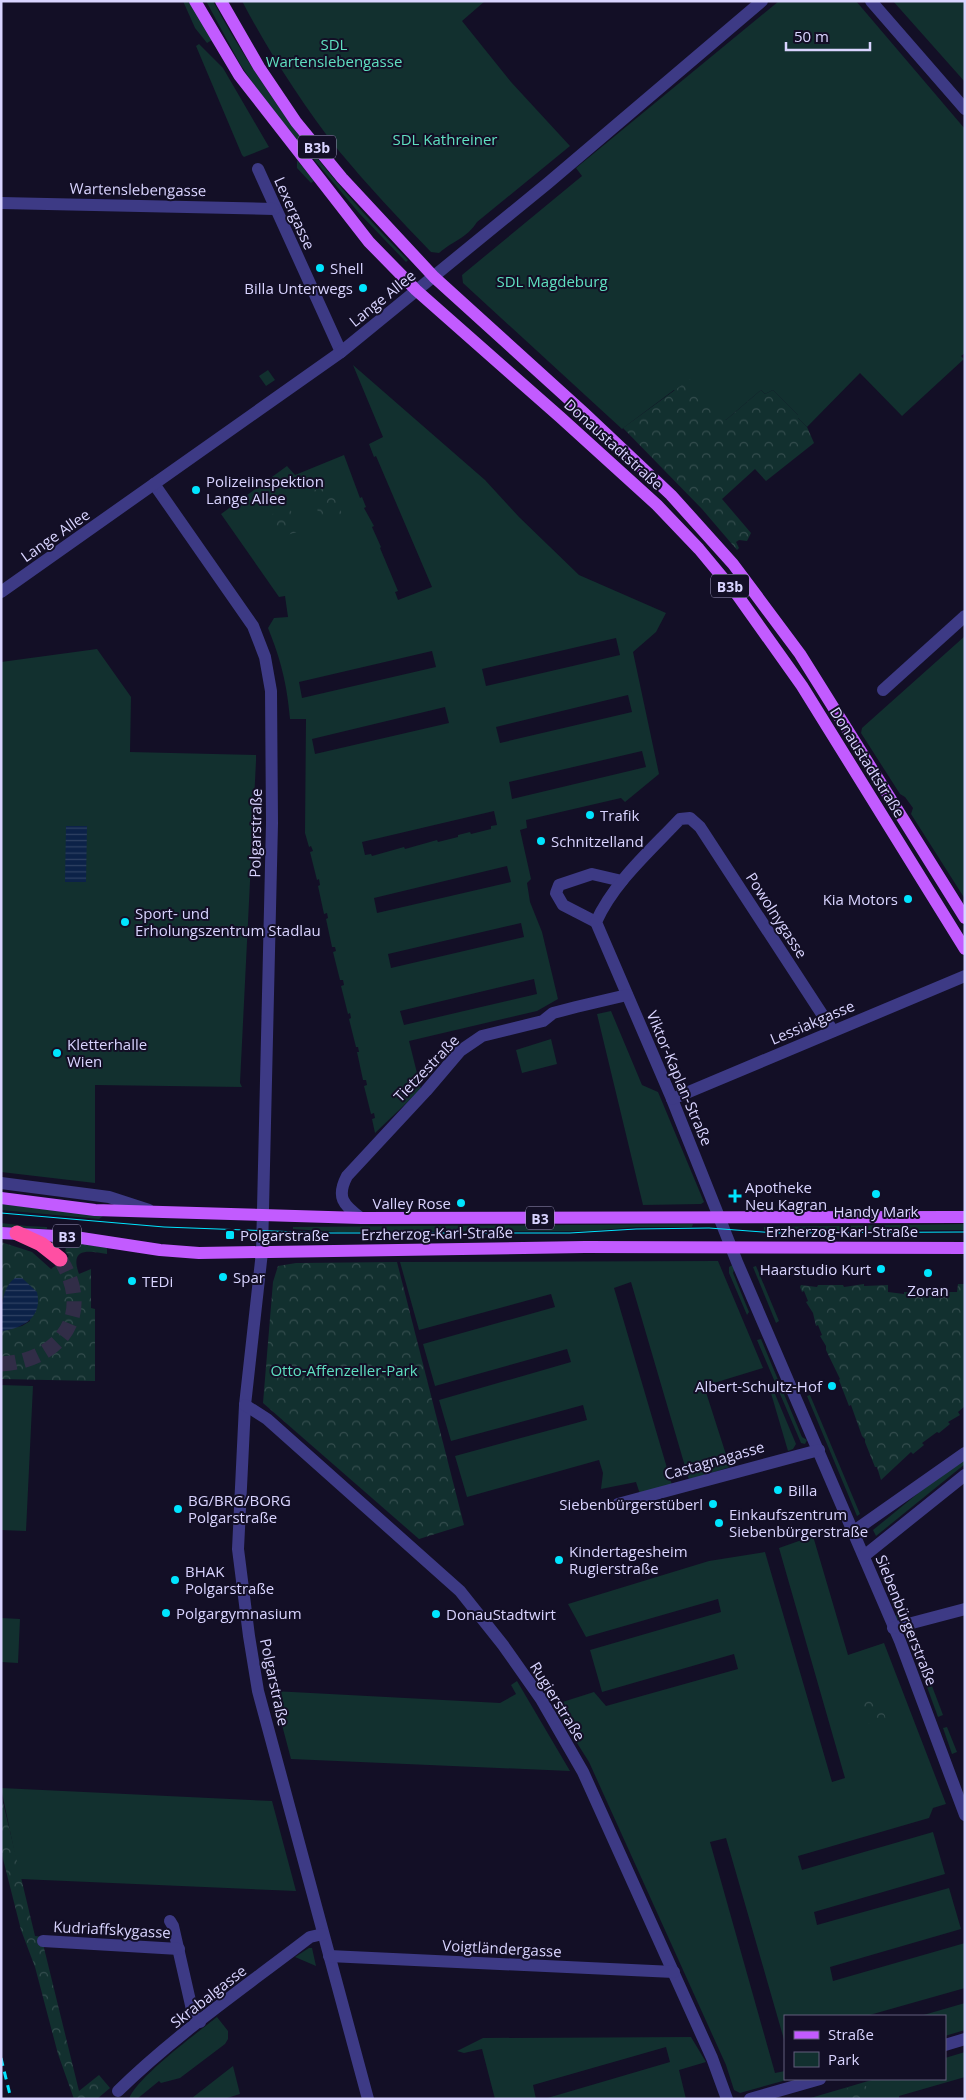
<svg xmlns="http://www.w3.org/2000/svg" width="966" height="2100" viewBox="0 0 966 2100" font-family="'Open Sans',sans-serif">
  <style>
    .green { fill: #12302f; fill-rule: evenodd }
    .forest { fill: url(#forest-crowns) }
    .water { fill: url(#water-rules) }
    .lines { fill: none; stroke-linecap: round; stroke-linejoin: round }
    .highway-tunnel { stroke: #312d47; stroke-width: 15; stroke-dasharray: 15 8; stroke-linecap: butt }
    .minor { stroke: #3d3a85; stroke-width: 12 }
    .major { stroke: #c25bff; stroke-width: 12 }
    .highway { stroke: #ff4fa3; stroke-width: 15 }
    .tram { stroke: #00e5ff; stroke-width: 1 }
    .rail { stroke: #00e5ff; stroke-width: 3; stroke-dasharray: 8 6; stroke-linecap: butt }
    .poi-dot { fill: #00e5ff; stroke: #130f26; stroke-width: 2 }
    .labels { text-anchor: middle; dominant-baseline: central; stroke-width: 4; stroke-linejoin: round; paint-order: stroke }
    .shield { fill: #130f26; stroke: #9e99be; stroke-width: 1 }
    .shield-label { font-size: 14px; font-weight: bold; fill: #d9d4ff }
    .park-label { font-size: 15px; fill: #5fe0c0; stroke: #130f26 }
    .street-label { font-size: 15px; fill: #d9d4ff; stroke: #130f26 }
    .poi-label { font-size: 15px; fill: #d9d4ff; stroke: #130f26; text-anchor: start }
  </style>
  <defs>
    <pattern id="forest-crowns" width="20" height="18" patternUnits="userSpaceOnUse" patternTransform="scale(1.25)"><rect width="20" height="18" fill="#12302f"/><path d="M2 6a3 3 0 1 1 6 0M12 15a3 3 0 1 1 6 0" fill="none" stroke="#344d4e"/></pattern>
    <pattern id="water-rules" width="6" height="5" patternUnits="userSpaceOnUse" patternTransform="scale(1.25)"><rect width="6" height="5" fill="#0c2248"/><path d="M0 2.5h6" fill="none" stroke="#2f4163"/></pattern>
  </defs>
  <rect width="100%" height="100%" fill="#130f26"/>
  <g class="green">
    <polygon points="183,1 191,1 212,40 207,43 195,28"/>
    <path d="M206 1H213C266 99 330 181 408 260L406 262 359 213 267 104 240 64Z"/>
    <path d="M242 1H485L462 21 511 82 570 146 477 222C466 239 454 240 439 253L431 252C399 219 368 186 339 151 302 104 270 54 242 1Z"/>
    <polygon points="779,1 856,1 965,129 965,353 961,356 964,359 902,416 860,373 807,427 798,418 798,415 773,390 765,394 761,390 726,420 674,390 622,429 463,283 462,275 582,176 576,168"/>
    <polygon points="893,1 965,1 965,82"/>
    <polygon points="199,44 223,68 269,147 244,157 242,155 196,46"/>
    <polygon points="297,160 314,181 311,183 297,168"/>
    <path d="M353 365 485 480 519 517 579 575 666 613 656 632 633 652 659 774 625 802 621 798 526 820 527 828 520 830 531 879 527 883 530 902 542 932 558 999 537 1011 409 1041 421 1089 375 1133 372 1119 375 1118 374 1113 371 1114 364 1086 367 1085 366 1080H363L357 1052H359L358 1047H356L349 1019 351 1018 350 1013 348 1014 341 986 344 985 343 980H340L333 952 336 951 335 947H332L326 919 328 918 327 913 324 914 318 886 320 885 319 879 317 880 310 852 313 851 311 846 309 847 305 833 306 719H290C287 684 281 660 268 628L274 618 288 617 285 596 279 597 221 514 287 466 295 475 344 455 360 498 362 497 366 507 364 508 374 526 372 527 381 547 380 548 398 591 395 592 398 600 432 587 376 456 374 457 369 444 383 437ZM616 638 620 655 486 686 482 669ZM432 651 436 667 302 698 299 682ZM628 695 632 712 500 743 496 727ZM445 707 449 723 315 754 312 739ZM642 751 646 767 512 799 509 782ZM494 811 497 825 491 826V829L471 834 470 832 458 835V837L438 842 437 840 405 849 404 847 372 856 371 854 365 855 362 842ZM507 866 511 882 377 913 374 898ZM521 923 524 937 391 968 388 954ZM534 979 537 994 404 1025 400 1011Z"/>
    <polygon points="268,370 275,380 266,386 259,376"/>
    <polygon points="965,636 965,899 911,814 913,808 905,797 900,794 861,733 862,728"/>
    <polygon points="97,649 131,697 130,752 256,755 256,761 240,1083 242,1087 95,1085 95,1183 1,1172 1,662"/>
    <polygon points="611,1011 642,1085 658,1092 704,1202 701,1204 643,1205 597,1014"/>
    <polygon points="551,1039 557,1064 522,1073 516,1050"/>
    <polygon points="1,1204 103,1216 99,1219 1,1210"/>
    <polygon points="1,1223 27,1226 47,1227 47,1229 1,1227"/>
    <polygon points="693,1224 692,1227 636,1227 590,1231 338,1232 293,1229 293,1227"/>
    <polygon points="965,1224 965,1230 764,1230 764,1227"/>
    <polygon points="718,1261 763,1368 704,1386 730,1467 689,1480 631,1282 614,1288 672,1485 640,1494 636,1482 601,1489 603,1473 599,1460 467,1497 455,1456 587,1420 583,1405 451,1441 439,1400 571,1362 567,1349 435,1386 423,1344 555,1307 551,1294 419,1330 400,1262"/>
    <polygon points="734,1264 735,1267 733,1273 749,1312 747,1315 729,1273 729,1267"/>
    <polygon points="756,1266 779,1321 776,1323 755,1272 753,1267"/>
    <polygon points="761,1339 802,1437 807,1440 805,1444 801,1443 757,1340"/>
    <polygon points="770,1382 796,1444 793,1449 788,1451 768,1383"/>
    <polygon points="1,1385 33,1386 26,1531 1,1530"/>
    <polygon points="810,1395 860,1514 857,1516 807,1396"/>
    <polygon points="965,1455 965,1464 876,1536 873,1530"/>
    <polygon points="813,1536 848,1655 884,1643 946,1804 933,1808 929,1818 798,1856 802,1870 933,1832 945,1874 814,1912 817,1925 949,1888 961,1929 830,1967 833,1981 965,1943 965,1988 866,2016 785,2016 785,2043 726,1838 710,1842 775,2073 785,2071 785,2079 790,2079 740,2093 734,2090 726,2065 589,1762 553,1705 594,1692 606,1706 738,1669 734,1654 602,1692 590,1650 721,1612 718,1599 586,1637 568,1604 709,1561 765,1552 832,1782 845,1778 779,1548"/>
    <polygon points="879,1556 904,1616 897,1620 895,1616 898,1614 877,1563"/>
    <polygon points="1,1618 20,1619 18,1663 1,1662"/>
    <polygon points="517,1681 570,1771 291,1759 273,1691 500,1703 516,1694 511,1685"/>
    <polygon points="932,1686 943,1715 938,1717 927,1687"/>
    <polygon points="947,1727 957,1752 952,1754 943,1728"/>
    <polygon points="1,1788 272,1801 296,1891 20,1879"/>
    <polygon points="309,1948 312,1948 316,1966 295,1957"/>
    <polygon points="965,2003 965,2030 945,2036 945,2016 920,2016"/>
    <path d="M217 2017 228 2031V2039L225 2044 180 2078 161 2083 159 2081 137 2099H129C136 2078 197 2033 217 2017Z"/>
    <polygon points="691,2037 706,2062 679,2070 686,2099 544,2099 670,2062 666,2047 533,2085 536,2099 495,2099 482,2049 464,2053 457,2051 483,2038"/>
    <polygon points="965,2052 965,2077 899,2096 899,2099 807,2099 875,2079 945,2079 945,2058"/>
    <polygon points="233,2066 240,2094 224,2099 189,2099 191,2097 192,2098"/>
  </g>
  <g class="forest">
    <polygon points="690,379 726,420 761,390 765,394 773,390 798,415 798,418 807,427 814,443 766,481 755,469 722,499 751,533 747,541 739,540 736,542 739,548 737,550 702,509 623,428"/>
    <polygon points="326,487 333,490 342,514 320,519 312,491"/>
    <polygon points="286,504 304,530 277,538 270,516"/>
    <path d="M1 1242 32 1252 51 1269 69 1256 65 1251 66 1249 63 1244 76 1243 107 1248V1254C89 1251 69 1247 79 1274L91 1269V1308L95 1309V1381L1 1379V1331L22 1326 30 1321 22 1278C6 1279 8 1291 1 1302Z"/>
    <polygon points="397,1262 464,1525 419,1539 263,1403 273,1282 278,1266 296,1263"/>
    <polygon points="864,1284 864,1286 888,1285 888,1292 904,1294 904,1292 943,1292 949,1294 949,1292 957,1292 958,1284 965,1284 965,1406 958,1412 960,1415 948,1422 950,1424 939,1433 937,1432 922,1443 924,1445 913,1454 911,1452 881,1480 877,1467 875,1467 865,1442 865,1439 862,1436 851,1405 849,1406 839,1380 840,1379 826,1350 826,1346 820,1336 822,1335 818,1325 816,1326 813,1313 806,1302 808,1301 804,1291 802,1292 800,1287 801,1285 817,1287 818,1285 843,1285 844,1287"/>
    <polygon points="879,1696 886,1719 868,1724 861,1701"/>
    <polygon points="1,1794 35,1936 43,1937 44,1948 79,2091 99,2075 110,2088 97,2099 74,2099 58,2054 35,1967 21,1930 1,1851"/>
    <polygon points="861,2084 866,2086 871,2099 839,2099 840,2091"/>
  </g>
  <g class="water">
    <polygon points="66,826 87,826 86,882 65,882"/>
    <path d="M15 1278H22L37 1292C43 1317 23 1329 1 1331 1 1314 0 1289 15 1278Z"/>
  </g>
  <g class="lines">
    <path class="highway-tunnel" d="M1 1364C61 1361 95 1313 60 1259"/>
    <g class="minor">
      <polyline points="871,1 965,109"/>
      <polyline points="258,169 341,352"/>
      <polyline points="1,203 274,209"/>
      <polyline points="154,484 253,626 265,657 271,691 272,823 262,1252 245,1405 238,1549 249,1636 258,1691 368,2099"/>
      <polyline points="1,592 341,352 548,183 762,1"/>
      <polyline points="883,690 965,616"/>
      <polyline points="596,922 563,905 556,893 559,885 592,874 622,881"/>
      <path d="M833 1031 700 827 690 818 680 819C650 851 614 882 596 922L672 1099 737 1262 900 1641 965 1815"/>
      <polyline points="672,1099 965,976"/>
      <polyline points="1,1183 109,1197 149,1210"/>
      <path d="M361 1218C343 1205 336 1197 347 1176L426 1091 460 1051 482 1036 543 1021 553 1013 576 1007 627 995"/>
      <polyline points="245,1405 267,1419 460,1591 503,1645 541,1699 583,1772 712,2058 727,2099"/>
      <polyline points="618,1504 819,1450"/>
      <polyline points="854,1531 965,1453"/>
      <polyline points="864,1556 965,1475"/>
      <polyline points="893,1628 965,1609"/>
      <polyline points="170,1921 173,1926 193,2014 200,2022"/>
      <polyline points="43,1941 179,1949"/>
      <polyline points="329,1956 674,1972"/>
      <polyline points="945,2045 965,2039"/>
      <path d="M118 2091C176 2034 245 1987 310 1937L323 1934"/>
      <polyline points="750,2099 820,2079"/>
    </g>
    <g class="major">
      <polyline points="195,1 239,75 369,242 416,290 560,417 657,505 699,549 738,596 802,686 965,949"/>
      <polyline points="221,1 259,67 296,122 342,178 434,277 584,413 671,495 733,564 800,654 965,918"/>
      <polyline points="1,1198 95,1210 361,1218 965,1217"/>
      <polyline points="1,1233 75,1237 160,1250 199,1253 585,1247 965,1248"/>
    </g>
    <polyline class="highway" points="17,1233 41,1244 60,1259"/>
    <polyline class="tram" points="1,1213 164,1227 326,1233 570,1233 636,1229 709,1228 776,1233 965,1232"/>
    <polyline class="rail" points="1,2058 11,2099"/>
  </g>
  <g class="poi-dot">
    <circle cx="320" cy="268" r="5"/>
    <circle cx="363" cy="288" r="5"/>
    <circle cx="196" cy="490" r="5"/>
    <circle cx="590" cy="815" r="5"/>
    <circle cx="541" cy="841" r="5"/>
    <circle cx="908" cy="899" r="5"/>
    <circle cx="125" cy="922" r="5"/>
    <circle cx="57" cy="1053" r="5"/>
    <circle cx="876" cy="1194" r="5"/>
    <path d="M732.5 1188.5h5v5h5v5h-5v5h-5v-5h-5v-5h5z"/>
    <circle cx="461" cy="1203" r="5"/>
    <rect x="225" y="1230" width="10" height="10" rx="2.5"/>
    <circle cx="881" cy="1269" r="5"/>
    <circle cx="928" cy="1273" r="5"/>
    <circle cx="223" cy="1277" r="5"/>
    <circle cx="132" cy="1281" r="5"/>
    <circle cx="832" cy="1386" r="5"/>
    <circle cx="778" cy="1490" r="5"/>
    <circle cx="713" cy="1504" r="5"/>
    <circle cx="178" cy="1509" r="5"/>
    <circle cx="719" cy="1523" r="5"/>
    <circle cx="559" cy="1560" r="5"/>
    <circle cx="175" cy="1580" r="5"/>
    <circle cx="166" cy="1613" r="5"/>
    <circle cx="436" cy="1614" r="5"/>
  </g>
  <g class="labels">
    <g class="shield">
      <rect x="298" y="135.5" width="38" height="23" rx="4"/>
      <rect x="711" y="574.5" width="38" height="23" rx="4"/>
      <rect x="526" y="1206.5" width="28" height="23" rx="4"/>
      <rect x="53" y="1224.5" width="28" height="23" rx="4"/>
    </g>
    <g class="shield-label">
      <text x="317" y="147">B3b</text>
      <text x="730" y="586">B3b</text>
      <text x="540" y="1218">B3</text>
      <text x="67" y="1236">B3</text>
    </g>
    <g class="park-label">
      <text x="334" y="44">SDL<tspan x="334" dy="17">Wartenslebengasse</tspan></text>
      <text x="445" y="139">SDL Kathreiner</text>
      <text x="552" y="281">SDL Magdeburg</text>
      <text x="344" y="1370">Otto-Affenzeller-Park</text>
    </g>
    <g class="street-label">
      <text transform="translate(138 189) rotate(1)">Wartenslebengasse</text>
      <text transform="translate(295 213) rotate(66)">Lexergasse</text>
      <text transform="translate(382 298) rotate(-39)">Lange Allee</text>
      <text transform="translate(614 444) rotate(42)">Donaustadtstraße</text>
      <text transform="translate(55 535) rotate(-35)">Lange Allee</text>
      <text transform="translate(868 762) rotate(58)">Donaustadtstraße</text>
      <text transform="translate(255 833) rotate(-89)">Polgarstraße</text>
      <text transform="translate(777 915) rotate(57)">Powolnygasse</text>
      <text transform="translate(812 1022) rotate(-23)">Lessiakgasse</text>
      <text transform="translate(426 1068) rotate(-46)">Tietzestraße</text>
      <text transform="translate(680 1078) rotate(67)">Viktor-Kaplan-Straße</text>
      <text x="842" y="1231">Erzherzog-Karl-Straße</text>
      <text transform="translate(437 1233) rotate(-1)">Erzherzog-Karl-Straße</text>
      <text transform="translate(714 1460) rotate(-16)">Castagnagasse</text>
      <text transform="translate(907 1620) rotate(68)">Siebenbürgerstraße</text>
      <text transform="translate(275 1682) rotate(78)">Polgarstraße</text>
      <text transform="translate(558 1701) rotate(58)">Rugierstraße</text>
      <text transform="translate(112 1929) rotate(3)">Kudriaffskygasse</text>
      <text transform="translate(502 1948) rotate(3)">Voigtländergasse</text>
      <text transform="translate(208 1996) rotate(-38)">Skrabalgasse</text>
    </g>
    <g class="poi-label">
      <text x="330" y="268">Shell</text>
      <text x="353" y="288" text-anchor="end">Billa Unterwegs</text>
      <text x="206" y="481">Polizeiinspektion<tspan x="206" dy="17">Lange Allee</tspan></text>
      <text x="600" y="815">Trafik</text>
      <text x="551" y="841">Schnitzelland</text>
      <text x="898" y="899" text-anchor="end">Kia Motors</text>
      <text x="135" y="913">Sport- und<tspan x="135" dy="17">Erholungszentrum Stadlau</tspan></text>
      <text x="67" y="1044">Kletterhalle<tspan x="67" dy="17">Wien</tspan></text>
      <text x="745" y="1187">Apotheke<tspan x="745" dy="17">Neu Kagran</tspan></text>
      <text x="451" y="1203" text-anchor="end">Valley Rose</text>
      <text x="876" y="1211" text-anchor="middle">Handy Mark</text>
      <text x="240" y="1235">Polgarstraße</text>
      <text x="871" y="1269" text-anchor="end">Haarstudio Kurt</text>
      <text x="233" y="1277">Spar</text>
      <text x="142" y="1281">TEDi</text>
      <text x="928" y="1290" text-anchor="middle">Zoran</text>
      <text x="822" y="1386" text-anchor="end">Albert-Schultz-Hof</text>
      <text x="788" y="1490">Billa</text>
      <text x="188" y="1500">BG/BRG/BORG<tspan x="188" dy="17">Polgarstraße</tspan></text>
      <text x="703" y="1504" text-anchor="end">Siebenbürgerstüberl</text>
      <text x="729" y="1514">Einkaufszentrum<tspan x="729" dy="17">Siebenbürgerstraße</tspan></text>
      <text x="569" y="1551">Kindertagesheim<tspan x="569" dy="17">Rugierstraße</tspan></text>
      <text x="185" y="1571">BHAK<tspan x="185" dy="17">Polgarstraße</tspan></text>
      <text x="176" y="1613">Polgargymnasium</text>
      <text x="446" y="1614">DonauStadtwirt</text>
    </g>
  </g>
  <rect width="966" height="2100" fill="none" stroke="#d9d4ff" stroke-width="5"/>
  <rect x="784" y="2015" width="162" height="65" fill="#130f26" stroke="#625e7d"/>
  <rect x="794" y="2031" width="25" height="8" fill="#c25bff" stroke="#625e7d"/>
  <text x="828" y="2040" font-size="15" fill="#d9d4ff">Straße</text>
  <rect x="794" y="2052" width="25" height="15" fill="#12302f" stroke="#625e7d"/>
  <text x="828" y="2065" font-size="15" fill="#d9d4ff">Park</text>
  <path d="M786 42v8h84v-8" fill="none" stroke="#d9d4ff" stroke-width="2.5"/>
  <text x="794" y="42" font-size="15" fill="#d9d4ff" stroke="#130f26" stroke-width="4" paint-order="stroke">50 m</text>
</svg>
